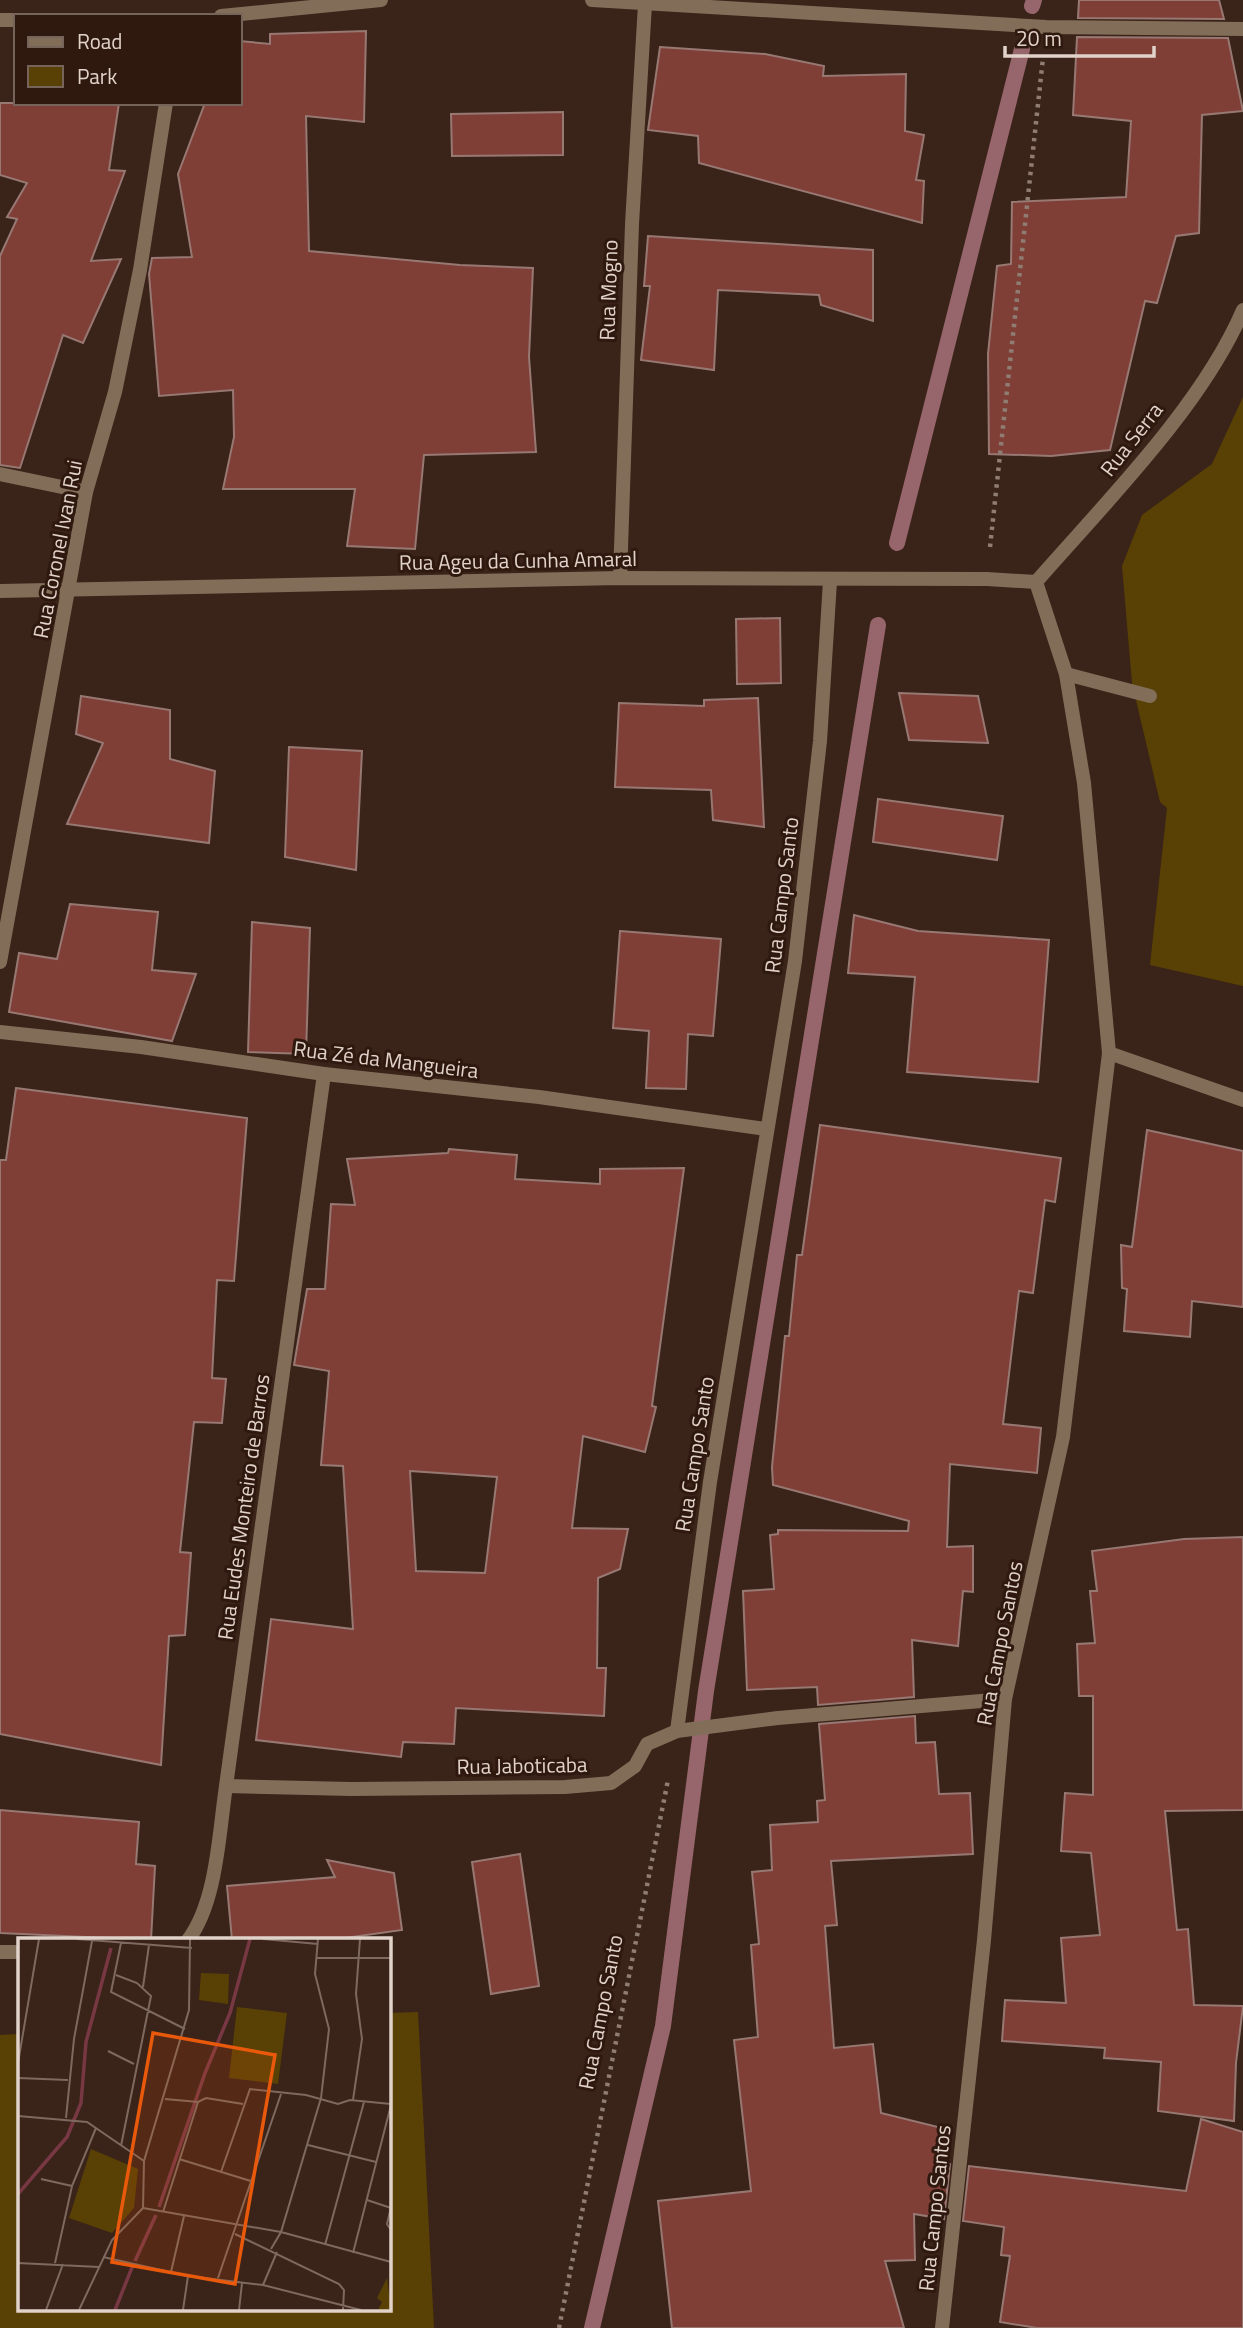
<svg xmlns="http://www.w3.org/2000/svg" width="1243" height="2328" viewBox="0 0 1243 2328" font-family="'Titillium Web',sans-serif">
  <style>
    .green { fill: #594105 }
    .lines { fill: none; stroke-linecap: round; stroke-linejoin: round }
    .stream { stroke: #97666c; stroke-width: 16 }
    .building { fill: #7f3f37; stroke: #977873; stroke-width: 2; fill-rule: evenodd }
    .path { stroke: #8f7c72; stroke-width: 4.5; stroke-dasharray: 3.5 5; stroke-linecap: butt }
    .minor { stroke: #826d59; stroke-width: 14 }
    .tertiary { stroke: #826d59; stroke-width: 14 }
    .labels { text-anchor: middle; dominant-baseline: central; stroke-width: 6; stroke-linejoin: round; paint-order: stroke }
    .street-label { font-size: 21px; fill: #e1d2ca; stroke: #2f190f }
    .inset-river { fill: none; stroke: #773844; stroke-width: 3.5 }
    .inset-road { fill: none; stroke: #7d695f; stroke-width: 2 }
    .view { fill: #e8590c; fill-opacity: 0.15; stroke: #e8590c; stroke-width: 3.5 }
    .inset-edge { fill: none; stroke: #e1d2ca; stroke-width: 3.5 }
  </style>
  <rect width="100%" height="100%" fill="#3a2318"/>
  <g class="green">
    <polygon points="1243,397 1243,986 1150,965 1167,808 1160,802 1132,683 1122,566 1142,515 1212,464"/>
    <polygon points="418,2012 434,2328 0,2328 0,2035 19,2034 19,2309 388,2309 389,2013"/>
  </g>
  <g class="lines">
    <g class="stream">
      <polyline points="1032,6 1034,0"/>
      <polyline points="897,543 1022,49"/>
      <polyline points="592,2328 663,2026 706,1691 878,625"/>
    </g>
  </g>
  <g class="building">
    <polygon points="1079,0 1219,0 1224,19 1078,18"/>
    <polygon points="366,31 364,122 306,116 309,251 460,265 533,268 529,357 536,452 424,455 415,549 347,546 355,489 223,489 234,437 233,390 159,396 149,274 152,258 192,257 178,174 205,103 240,103 240,41 270,44 270,34"/>
    <polygon points="1077,37 1228,38 1243,111 1202,115 1199,233 1176,236 1157,303 1145,301 1110,450 1051,456 989,454 988,354 997,266 1011,264 1012,202 1126,197 1131,121 1073,115"/>
    <polygon points="660,47 765,54 824,66 823,76 906,74 905,131 924,135 916,180 924,181 922,223 699,163 698,136 648,130"/>
    <polygon points="0,103 119,103 109,170 125,171 91,261 121,259 83,343 63,335 20,468 0,465 0,256 17,219 7,217 27,183 0,175"/>
    <polygon points="563,112 563,155 452,156 451,114"/>
    <polygon points="648,236 873,250 873,321 821,305 819,295 718,290 714,370 641,360 650,286 644,286"/>
    <polygon points="780,618 781,683 737,684 736,619"/>
    <polygon points="899,693 978,696 988,743 909,740"/>
    <polygon points="81,696 170,710 170,759 215,771 209,843 67,824 103,743 76,734"/>
    <polygon points="758,698 764,827 713,820 711,790 615,787 619,703 704,706 704,700"/>
    <polygon points="289,747 362,751 356,870 285,857"/>
    <polygon points="878,799 1003,816 997,860 873,842"/>
    <polygon points="70,904 158,912 152,970 196,974 172,1041 9,1012 19,953 57,959"/>
    <polygon points="854,915 918,931 1049,940 1038,1082 907,1072 915,977 848,973"/>
    <polygon points="252,922 310,928 306,1054 248,1052"/>
    <polygon points="620,931 721,939 713,1036 688,1034 686,1089 646,1088 649,1031 613,1028"/>
    <polygon points="16,1088 247,1118 234,1281 217,1280 212,1378 226,1379 222,1423 194,1422 180,1552 191,1553 185,1635 169,1636 161,1765 0,1734 0,1160 6,1160"/>
    <polygon points="820,1125 1061,1158 1055,1202 1045,1200 1033,1293 1019,1291 1003,1424 1041,1428 1037,1473 950,1464 947,1547 973,1546 973,1592 963,1591 958,1646 912,1640 914,1697 818,1705 817,1687 747,1690 743,1591 774,1589 770,1535 778,1534 778,1530 908,1531 909,1521 773,1485 772,1467 785,1336 789,1336 797,1255 802,1255"/>
    <polygon points="1147,1130 1243,1151 1243,1307 1192,1301 1190,1337 1124,1331 1127,1289 1122,1288 1121,1245 1132,1247"/>
    <path d="M449 1149 517 1155 515 1179 600 1184V1169L684 1168 652 1406 656 1407 645 1452 583 1436 572 1528 628 1529 620 1569 598 1578 597 1668H606L604 1716 456 1708 454 1744 403 1742 401 1757 256 1740 271 1619 353 1629 343 1466 321 1465 329 1371 294 1365 307 1289H325L331 1204 355 1205 347 1159 448 1153ZM410 1471 497 1477 485 1573 416 1571Z"/>
    <polygon points="1243,1537 1243,1810 1165,1811 1177,1930 1188,1929 1194,2005 1243,2006 1236,2063 1234,2121 1158,2111 1161,2062 1104,2058 1105,2048 1002,2041 1005,2000 1066,2003 1061,1938 1100,1935 1091,1853 1061,1851 1065,1793 1093,1795 1093,1696 1079,1696 1077,1644 1095,1643 1090,1591 1097,1591 1092,1551 1184,1539"/>
    <polygon points="915,1716 916,1743 935,1742 939,1794 970,1793 973,1854 831,1861 837,1925 825,1926 834,2048 873,2044 881,2113 942,2128 945,2163 950,2164 944,2219 914,2214 915,2260 885,2261 904,2328 672,2328 658,2201 751,2191 734,2040 758,2037 751,1945 759,1944 752,1872 772,1870 770,1825 818,1822 817,1801 825,1800 819,1724"/>
    <polygon points="0,1810 139,1822 136,1864 155,1866 151,1940 0,1933"/>
    <polygon points="520,1854 539,1986 491,1994 472,1862"/>
    <polygon points="327,1860 394,1873 402,1930 331,1940 232,1940 227,1886 335,1877"/>
    <polygon points="1201,2119 1243,2132 1243,2328 1037,2328 1000,2322 1010,2256 1001,2255 1004,2227 963,2221 969,2166 1186,2191"/>
  </g>
  <g class="lines">
    <g class="path">
      <polyline points="990,547 1043,58"/>
      <polyline points="559,2328 668,1780"/>
    </g>
    <g class="minor">
      <polyline points="592,0 1046,27 1243,29"/>
      <polyline points="221,16 381,0"/>
      <polyline points="0,20 16,20"/>
      <polyline points="0,474 86,492"/>
      <polyline points="620,578 632,224 645,4"/>
      <path d="M1036 582C1105 503 1202 406 1243 310"/>
      <polyline points="1066,674 1150,696"/>
      <polyline points="0,962 86,492 115,392 140,270 166,103"/>
      <polyline points="0,1032 141,1047 324,1074 539,1097 766,1129"/>
      <polyline points="677,1731 710,1482 795,961 820,741 830,581"/>
      <polyline points="226,1786 351,1789 565,1787 611,1783 635,1766 647,1744 677,1731 778,1718 1005,1699"/>
      <path d="M188 1940C217 1902 219 1832 226 1786L324 1074"/>
      <polyline points="0,1952 19,1952"/>
      <polyline points="942,2328 984,1940 1005,1699 1063,1437 1109,1053"/>
    </g>
    <polyline class="tertiary" points="0,591 620,578 987,579 1036,582 1066,674 1084,783 1109,1053 1243,1100"/>
  </g>
  <g class="labels">
    <g class="street-label">
      <text transform="translate(608 290) rotate(-88)">Rua Mogno</text>
      <text transform="translate(1131 439) rotate(-52)">Rua Serra</text>
      <text transform="translate(57 549) rotate(-79)">Rua Coronel Ivan Rui</text>
      <text transform="translate(518 560) rotate(-1)">Rua Ageu da Cunha Amaral</text>
      <text transform="translate(781 895) rotate(-83)">Rua Campo Santo</text>
      <text transform="translate(386 1059) rotate(7)">Rua Zé da Mangueira</text>
      <text transform="translate(694 1454) rotate(-81)">Rua Campo Santo</text>
      <text transform="translate(243 1507) rotate(-82)">Rua Eudes Monteiro de Barros</text>
      <text transform="translate(999 1643) rotate(-79)">Rua Campo Santos</text>
      <text transform="translate(522 1765) rotate(-1)">Rua Jaboticaba</text>
      <text transform="translate(600 2012) rotate(-79)">Rua Campo Santo</text>
      <text transform="translate(934 2208) rotate(-84)">Rua Campo Santos</text>
    </g>
  </g>
  <g transform="translate(18 1938)">
    <rect width="373" height="373" fill="#3a2318"/>
    <path d="M183 35 211 36 210 66 181 62ZM219 69 269 75 260 146 211 140ZM73 211 120 231 116 270 94 295 51 280ZM369 340 373 372H360L364 364 359 360Z" fill="#594105"/>
    <path class="inset-river" d="M0 256 49 199 63 165 68 104 93 10M141 269 187 135 212 75 232 1M117 323 138 277M97 372 115 327"/>
    <path class="inset-road" d="M59 1 174 10M245 1 300 6M103 5 93 54 167 91M299 20H373M98 37 119 45 133 58 103 208M125 49 131 7M373 110V140M90 113 116 126M0 125 21 1M0 140 50 142M147 161 180 164 188 160 225 166M335 162 344 101 338 56 342 1M0 178 69 184 126 223M48 180 56 101 74 3M290 207 358 224M161 221 236 244M203 234 232 151 288 157 320 166 332 162 373 166M23 241 54 248M349 262 373 270M373 269 369 286 373 292M125 270 126 223 171 72 172 1M125 270 263 294 373 324M145 274 180 164M217 296 321 346 326 352 325 372M307 307 346 164M253 311 263 294 303 160 311 91 297 36 300 1M335 315 373 167M85 319 170 338 245 347 343 372M0 325 81 329M37 325 54 248 78 190M153 334 166 278M200 340 263 156M245 347 259 314M28 372 45 326M61 372 94 302 125 270M165 372 170 338M221 372 224 345"/>
    <path class="view" d="M135 95 257 117 217 346 94 324Z"/>
    <rect width="373" height="373" class="inset-edge"/>
  </g>
  <rect x="14" y="14" width="228" height="91" fill="#2f190f" stroke="#76635a" stroke-width="2"/>
  <rect x="28" y="37" width="35" height="10" fill="#826d59" stroke="#76635a" stroke-width="2"/>
  <text x="77" y="49" font-size="21" fill="#e1d2ca">Road</text>
  <rect x="28" y="66" width="35" height="21" fill="#594105" stroke="#76635a" stroke-width="2"/>
  <text x="77" y="84" font-size="21" fill="#e1d2ca">Park</text>
  <path d="M1005 46v10h149v-10" fill="none" stroke="#e1d2ca" stroke-width="3.5"/>
  <text x="1016" y="46" font-size="21" fill="#e1d2ca" stroke="#2f190f" stroke-width="5" paint-order="stroke">20 m</text>
</svg>
